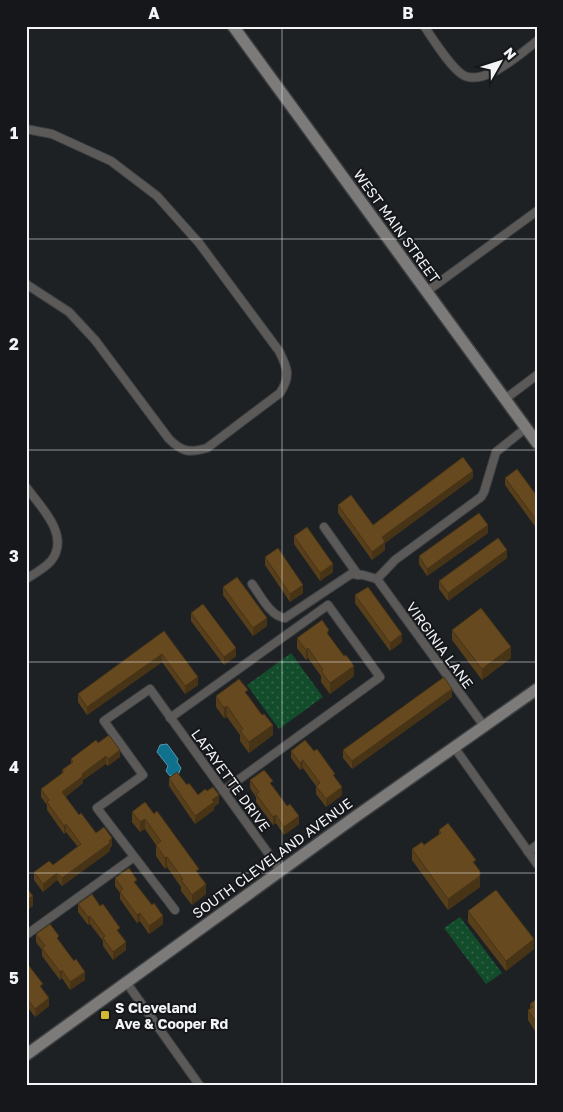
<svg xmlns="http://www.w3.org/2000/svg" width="563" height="1112" viewBox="0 0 563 1112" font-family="'Golos Text',sans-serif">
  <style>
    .park { fill: url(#park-dots) }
    .water { fill: #10718f; stroke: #5498ae }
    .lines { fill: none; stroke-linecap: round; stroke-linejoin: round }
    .street-casing { stroke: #3c3f41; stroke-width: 10 }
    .secondary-casing { stroke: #3c3f41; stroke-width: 14 }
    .street { stroke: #5c5a59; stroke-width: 8 }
    .secondary { stroke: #7d7a7a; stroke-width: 11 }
    .wall { fill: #583f1b }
    .shaded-wall { fill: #473316 }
    .building { fill: #66491f; stroke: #473316 }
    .grid { fill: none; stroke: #f2f4f6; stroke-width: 1; stroke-opacity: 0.55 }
    .poi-dot { fill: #d1b736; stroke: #15171a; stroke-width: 2 }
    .labels { text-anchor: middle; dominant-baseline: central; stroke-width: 4; stroke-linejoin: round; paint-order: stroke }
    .street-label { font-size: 14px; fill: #f2f4f6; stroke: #15171a }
    .poi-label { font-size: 14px; font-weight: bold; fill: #f2f4f6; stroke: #15171a; text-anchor: start }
    .neatline { fill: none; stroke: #f2f4f6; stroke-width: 2 }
    .grid-label { font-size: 16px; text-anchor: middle; font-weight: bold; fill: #f2f4f6 }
  </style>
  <defs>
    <pattern id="park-dots" width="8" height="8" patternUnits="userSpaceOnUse" patternTransform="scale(1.25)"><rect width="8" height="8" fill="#124c2b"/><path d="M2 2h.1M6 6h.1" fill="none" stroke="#35664a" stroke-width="1.8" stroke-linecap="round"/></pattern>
  </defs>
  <rect width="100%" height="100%" fill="#1e2123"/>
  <g class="park">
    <polygon points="291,653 323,697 279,729 247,685"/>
    <polygon points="460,917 502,973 486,984 444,928"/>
  </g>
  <polygon class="water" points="167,744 178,759 177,762 181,768 178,775 170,776 166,771 168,766 157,752 160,745"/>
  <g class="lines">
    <g class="street-casing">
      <g id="street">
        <path d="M424 26C433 39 450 67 463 75 484 87 520 54 537 41"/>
        <path d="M26 129 52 134 111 161 157 196 199 243 279 351C288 369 291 376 280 393L207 448C189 453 182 452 169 439L95 340 69 312 26 284"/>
        <polyline points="426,292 537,211"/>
        <polyline points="505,399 537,375"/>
        <path d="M26 487C41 507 71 536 51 561 45 568 34 574 26 579"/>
        <polyline points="324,527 358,575"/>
        <polyline points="377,579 395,560 481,497 484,492 496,452 526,428"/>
        <polyline points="377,579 484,726"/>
        <path d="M252 584C261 596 270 616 285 618L351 574 363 575 377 579"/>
        <polyline points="170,718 328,605 380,677 223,791"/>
        <polyline points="454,747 537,864"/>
        <polyline points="528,852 537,845"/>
        <polyline points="175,910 97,808 143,775 104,721 150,689 281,871"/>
        <polyline points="26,935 134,857"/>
        <polyline points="126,982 200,1086"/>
      </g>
    </g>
    <g class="secondary-casing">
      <g id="secondary">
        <polyline points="233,26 537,443"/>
        <polyline points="26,1055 355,817 537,689"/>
      </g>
    </g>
    <use href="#street" class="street"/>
    <use href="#secondary" class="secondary"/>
  </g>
  <g class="wall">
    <polygon points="473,478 385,543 385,550 372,560 338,513 338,505 373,525"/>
    <polygon points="505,478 537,496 537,529 505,485"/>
    <polygon points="488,533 427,576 419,564 419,556"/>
    <polygon points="294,536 333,572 320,581 294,544"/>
    <polygon points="265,557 303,593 290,602 265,565"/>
    <polygon points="507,558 448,601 439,589 439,581"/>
    <polygon points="223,587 267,626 253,636 223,595"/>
    <polygon points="355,595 402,642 390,651 355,603"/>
    <polygon points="191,613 236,656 224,665 191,621"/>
    <polygon points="452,630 511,658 482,680 452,640"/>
    <polygon points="164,631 198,685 185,694 162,662 87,715 78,702 78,694"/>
    <polygon points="329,636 354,676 330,694 321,682 321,676 308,658 306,660 297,648 297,638"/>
    <polygon points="248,695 273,735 249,753 240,741 240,735 227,717 224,718 216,707 216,696"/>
    <polygon points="452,697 352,769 343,758 343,750"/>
    <polygon points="98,743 120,757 108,766 106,764 83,780 83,783 65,797 79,815 96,833 112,846 110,848 110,851 62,886 57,880 43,892 34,880 34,872 53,865 78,847 66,832 64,834 47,810 47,805 41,797 41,789 62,773 62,770 71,764 71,759"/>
    <polygon points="291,751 335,778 342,795 326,807 316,794 316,786 303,768 300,770 291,758"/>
    <polygon points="169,778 187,785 198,795 219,803 214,807 214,810 195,824 169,786"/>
    <polygon points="250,780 273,786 299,824 284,835 276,823 273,825 256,802 256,797 250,788"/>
    <polygon points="145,802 199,874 206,894 192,905 181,891 181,887 167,867 165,869 156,856 156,845 145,829 140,832 132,822 132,812"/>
    <polygon points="439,830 476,865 480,882 480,887 448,910 412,860 412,849 424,845 439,835"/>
    <polygon points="115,878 137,885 163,924 149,934 140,921 137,923 120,899 120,893 115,886"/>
    <polygon points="78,904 120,934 126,950 113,960 103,946 103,941 90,924 88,925 78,912"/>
    <polygon points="468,911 534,949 506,971 468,922"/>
    <polygon points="36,934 59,941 85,980 70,990 62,978 60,980 42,956 42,950 36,942"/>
    <polygon points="26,962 43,990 49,1006 35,1017 26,1005"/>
    <polygon points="537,995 537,1034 528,1020 528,1010 530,1009 530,1004 535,1001 535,996"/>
  </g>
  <g class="shaded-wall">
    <polygon points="473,471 473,478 385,543 385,550 372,560 372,552 382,537"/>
    <polygon points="488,525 488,533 427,576 427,569"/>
    <polygon points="507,550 507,558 448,601 448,593"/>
    <polygon points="333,564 333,572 320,581 320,573"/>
    <polygon points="303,585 303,593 290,602 290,594"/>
    <polygon points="267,618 267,626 253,636 253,628"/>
    <polygon points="402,634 402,642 390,651 390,643"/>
    <polygon points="511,647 511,658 482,680 482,669"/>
    <polygon points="236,648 236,656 224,665 224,657"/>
    <polygon points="308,648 308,658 306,660 306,650"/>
    <polygon points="162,654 162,662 87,715 87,707"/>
    <polygon points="354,666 354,676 330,694 330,683"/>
    <polygon points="198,677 198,685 185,694 185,686"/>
    <polygon points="452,689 452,697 352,769 352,761"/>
    <polygon points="227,706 227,717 224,718 224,708"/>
    <polygon points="273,725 273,735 249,753 249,742"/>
    <polygon points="120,750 120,757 108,766 108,759"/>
    <polygon points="106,756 106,764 83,780 83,783 62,800 62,792 82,774"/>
    <polygon points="303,760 303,768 300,770 300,763"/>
    <polygon points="342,787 342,795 326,807 326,799"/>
    <polygon points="219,795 219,803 214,807 214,810 195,824 195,816 212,800"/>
    <polygon points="276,815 276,823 273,825 273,817"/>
    <polygon points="299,816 299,824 284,835 284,827"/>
    <polygon points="145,819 145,829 140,832 140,822"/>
    <polygon points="66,824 66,832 64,834 64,826"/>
    <polygon points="112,838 112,846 110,848 110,851 62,886 62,878"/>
    <polygon points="167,857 167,867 165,869 165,858"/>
    <polygon points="480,871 480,887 448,910 448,899"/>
    <polygon points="57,873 57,880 43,892 43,884"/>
    <polygon points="206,884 206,894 192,905 192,895"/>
    <polygon points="33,896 33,906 26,911 26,900"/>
    <polygon points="140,913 140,921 137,923 137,915"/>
    <polygon points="90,916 90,924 88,925 88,917"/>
    <polygon points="163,916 163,924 149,934 149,926"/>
    <polygon points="534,939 534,949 506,971 506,961"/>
    <polygon points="126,942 126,950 113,960 113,952"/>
    <polygon points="62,970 62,978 60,980 60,972"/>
    <polygon points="85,972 85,980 70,990 70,982"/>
    <polygon points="49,998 49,1006 35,1017 35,1009"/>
  </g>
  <g class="building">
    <polygon points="463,457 473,471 382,537 385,542 372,552 338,505 351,495 373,525"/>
    <polygon points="517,469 537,496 537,521 505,478"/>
    <polygon points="479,513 488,525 427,569 419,556"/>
    <polygon points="307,527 333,564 320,573 294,536"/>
    <polygon points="498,538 507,550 448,593 439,581"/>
    <polygon points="278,548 303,585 290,594 265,557"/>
    <polygon points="237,577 267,618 253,628 223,587"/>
    <polygon points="368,587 402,634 390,643 355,595"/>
    <polygon points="203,604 236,648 224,657 191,613"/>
    <polygon points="481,608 511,647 482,669 452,630"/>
    <polygon points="322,620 329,630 327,633 344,656 346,655 354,666 330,683 321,671 323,670 308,648 306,650 297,638"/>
    <polygon points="164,631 198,677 185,686 162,654 87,707 78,694"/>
    <polygon points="444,677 452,689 352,761 343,750"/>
    <polygon points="239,679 248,690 245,692 262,715 264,714 273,725 249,742 240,731 243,729 227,706 224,708 216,696"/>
    <polygon points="109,735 120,750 108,759 106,756 82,774 83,776 62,792 79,815 81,813 96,833 104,827 112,838 109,841 110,843 62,878 57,873 43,884 34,872 49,861 53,865 81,844 66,824 64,826 47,802 49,800 41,789 64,772 62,770 73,762 71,759 96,740 98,743"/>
    <polygon points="305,740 314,751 317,749 335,774 333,775 342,787 326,799 316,786 320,783 303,760 300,763 291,751"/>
    <polygon points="264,770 273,781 270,783 287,806 290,804 299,816 284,827 276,815 273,817 256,794 259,792 250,780"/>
    <polygon points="177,772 187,785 189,783 198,795 205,789 207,791 213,787 219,795 212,800 214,802 195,816 169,778"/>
    <polygon points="145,802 154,814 157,811 199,869 196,871 206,884 192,895 181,880 183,879 167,857 165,858 156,845 161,841 158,837 145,819 140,822 132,812"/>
    <polygon points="448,823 476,860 473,862 480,871 480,876 448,899 412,849 422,842 424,845 441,833 439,830"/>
    <polygon points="129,868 137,880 134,882 152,905 154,903 163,916 149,926 140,913 137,915 120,892 123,889 115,878"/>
    <polygon points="26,887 33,896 26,900"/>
    <polygon points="496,890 534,939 506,961 468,911"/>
    <polygon points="92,894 100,906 103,904 120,928 117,930 126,942 113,952 103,938 105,936 90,916 88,917 78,904"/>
    <polygon points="50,924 59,936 57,938 74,961 76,959 85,972 70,982 62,970 60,972 42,948 45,946 36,934"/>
    <polygon points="26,962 43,984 40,986 49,998 35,1009 26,997 26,996 28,995 26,992"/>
    <polygon points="537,999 537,1024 528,1010 533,1007 530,1004"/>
  </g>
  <path class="grid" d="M282 26V1086M26 239H537M26 450H537M26 662H537M26 873H537"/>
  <rect class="poi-dot" x="100" y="1010" width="10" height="10" rx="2.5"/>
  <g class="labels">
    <g class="street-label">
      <text transform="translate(397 226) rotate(54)">WEST MAIN STREET</text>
      <text transform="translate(440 645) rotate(54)">VIRGINIA LANE</text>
      <text transform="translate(231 780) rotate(54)">LAFAYETTE DRIVE</text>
      <text transform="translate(272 858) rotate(-36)">SOUTH CLEVELAND AVENUE</text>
    </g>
    <g class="poi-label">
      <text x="115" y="1007">S Cleveland<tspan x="115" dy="16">Ave &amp; Cooper Rd</tspan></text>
    </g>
  </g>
  <rect width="563" height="1112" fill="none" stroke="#15171a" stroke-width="55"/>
  <g transform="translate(500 62) rotate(51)" stroke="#15171a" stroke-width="4" paint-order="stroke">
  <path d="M0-4L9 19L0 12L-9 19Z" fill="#f2f4f6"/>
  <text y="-8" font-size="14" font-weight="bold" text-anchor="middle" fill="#f2f4f6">N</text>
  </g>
  <rect x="28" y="28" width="508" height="1056" class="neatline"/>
  <g class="grid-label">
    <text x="154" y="19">A</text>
    <text x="408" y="19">B</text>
    <text x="14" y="139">1</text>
    <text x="14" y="350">2</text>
    <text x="14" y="562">3</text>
    <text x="14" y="773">4</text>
    <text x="14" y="984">5</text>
  </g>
</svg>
